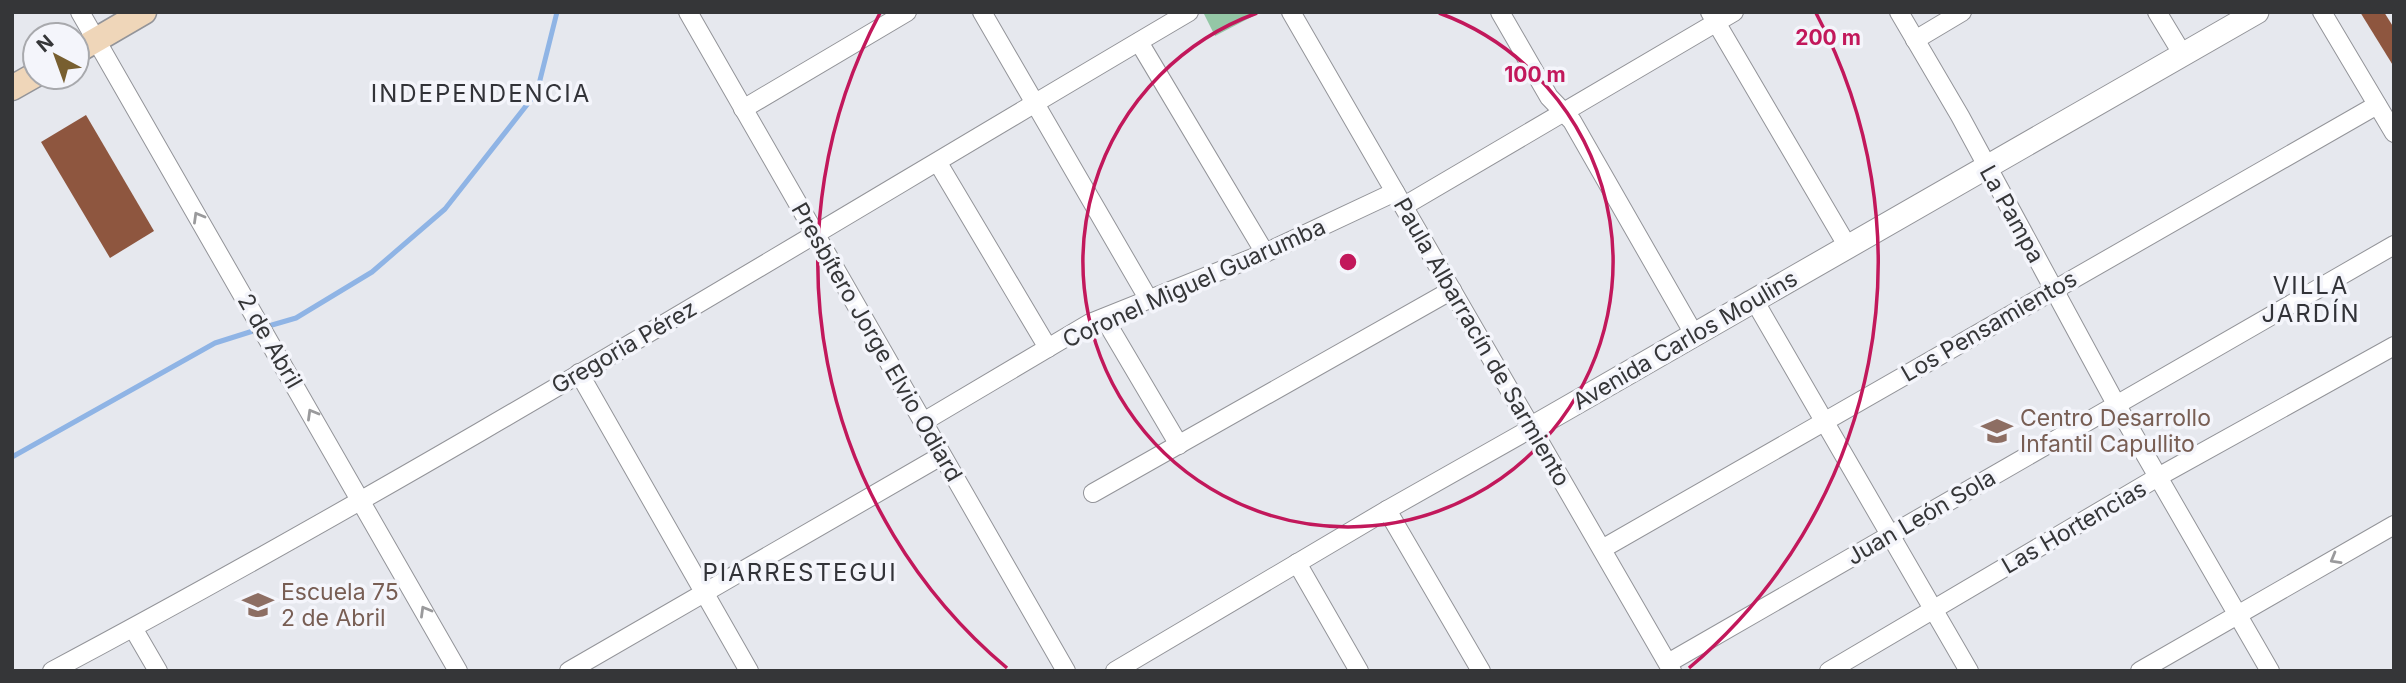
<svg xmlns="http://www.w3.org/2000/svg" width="2406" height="683" viewBox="0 0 2406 683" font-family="Inter,sans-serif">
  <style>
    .green { fill: #94c7a6 }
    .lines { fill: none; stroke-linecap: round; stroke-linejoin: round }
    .stream { stroke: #8fb4e5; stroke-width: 5 }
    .building { fill: #8e563f }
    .minor-casing { stroke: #939499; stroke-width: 20 }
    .tertiary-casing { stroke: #939499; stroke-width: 25 }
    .secondary-casing { stroke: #939499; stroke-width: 27 }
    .minor { stroke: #fff; stroke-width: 18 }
    .tertiary { stroke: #fff; stroke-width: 23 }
    .secondary { stroke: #efd6b9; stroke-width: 24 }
    .oneway { stroke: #9a9a9c }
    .ring { fill: none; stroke: #c2185b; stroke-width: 3.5 }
    .labels { text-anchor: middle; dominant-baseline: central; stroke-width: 7; stroke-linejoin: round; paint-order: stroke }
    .street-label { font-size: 23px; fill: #353638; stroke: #f4f5fb }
    .education-label { font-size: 23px; fill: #785e54; stroke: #f4f5fb; text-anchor: start }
    .neighbourhood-label { font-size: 24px; letter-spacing: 2px; fill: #323338; stroke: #f4f5fb }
    .centre { fill: #c2185b; stroke: #f4f5fb; stroke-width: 3.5 }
    .ring-label { font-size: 21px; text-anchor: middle; font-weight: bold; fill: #c2185b; stroke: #f4f5fb; stroke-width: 7; stroke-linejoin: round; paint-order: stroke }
  </style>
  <rect width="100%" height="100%" fill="#e6e8ee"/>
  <polygon class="green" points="1203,12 1261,12 1215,36"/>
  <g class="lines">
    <g class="stream">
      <polyline points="272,325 296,318 372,272 445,209 537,92 557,12"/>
      <polyline points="12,457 215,343 253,331"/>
    </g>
  </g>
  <g class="building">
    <polygon points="2360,12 2384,12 2394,28 2394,67"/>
    <polygon points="86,115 154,231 110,258 41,142"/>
  </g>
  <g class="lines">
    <g class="minor-casing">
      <g id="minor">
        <polyline points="80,12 458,671"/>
        <polyline points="688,12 1066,671"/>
        <polyline points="982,12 1149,300"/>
        <polyline points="1291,12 1672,671"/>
        <polyline points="1500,12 1549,97 1572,121 1694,334"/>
        <polyline points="1710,12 1848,247"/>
        <polyline points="1899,12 1960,116 2116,404 2270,671"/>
        <polyline points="2157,12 2183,55"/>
        <polyline points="2322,12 2394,133"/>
        <polyline points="1915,40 1962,12"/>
        <polyline points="1139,42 1265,253"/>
        <polyline points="743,109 907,12"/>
        <polyline points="938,163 1048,348"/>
        <polyline points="1404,206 1734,12"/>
        <polyline points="1754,300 1969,671"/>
        <polyline points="1104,318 1179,445"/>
        <polyline points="579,373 749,671"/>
        <polyline points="923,422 1090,323 1265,253 1395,192"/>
        <polyline points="1093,493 1452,290"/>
        <polyline points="1387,510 1481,671"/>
        <polyline points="1602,549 2377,105"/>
        <polyline points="1297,563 1359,671"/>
        <polyline points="133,628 158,671"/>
        <polyline points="1668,663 2394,245"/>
        <path d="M52 671C439 465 812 234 1189 12"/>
        <polyline points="569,671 941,456"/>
        <polyline points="1115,671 1387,510 1532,428"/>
        <polyline points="1829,671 2158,477 2394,346"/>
        <polyline points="2140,671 2394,525"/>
      </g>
    </g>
    <g class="tertiary-casing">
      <polyline id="tertiary" points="1532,428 2257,12"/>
    </g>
    <g class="secondary-casing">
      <g id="secondary">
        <polyline points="77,51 144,12"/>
        <polyline points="12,88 35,75"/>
      </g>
    </g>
    <use href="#minor" class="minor"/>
    <use href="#tertiary" class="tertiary"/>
    <use href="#secondary" class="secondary"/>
  </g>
  <defs><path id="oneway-chevron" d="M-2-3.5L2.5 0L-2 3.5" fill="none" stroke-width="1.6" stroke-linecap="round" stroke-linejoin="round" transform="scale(1.75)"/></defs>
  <g class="oneway">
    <use href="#oneway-chevron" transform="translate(198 217) rotate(-120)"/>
    <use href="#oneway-chevron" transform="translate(312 414) rotate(-120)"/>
    <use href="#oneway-chevron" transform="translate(2335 559) rotate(150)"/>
    <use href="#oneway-chevron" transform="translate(425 611) rotate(-120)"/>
  </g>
  <g class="ring">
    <path d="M1439 13A265 265 0 1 1 1257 13"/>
    <path d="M1007 668A530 530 0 0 1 880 13M1816 13A530 530 0 0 1 1689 668"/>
  </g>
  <defs>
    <g id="school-bare" transform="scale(2.415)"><path d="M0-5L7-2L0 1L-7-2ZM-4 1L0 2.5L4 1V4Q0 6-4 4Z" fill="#8d6e63" stroke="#f4f5fb" stroke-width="2.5" paint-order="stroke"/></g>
  </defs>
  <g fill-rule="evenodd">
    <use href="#school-bare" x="1997" y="431"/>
    <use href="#school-bare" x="258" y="605"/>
  </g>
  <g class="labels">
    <g class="street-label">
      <text transform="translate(2012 214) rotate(61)">La Pampa</text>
      <text transform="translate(1194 283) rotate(-24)">Coronel Miguel Guarumba</text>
      <text transform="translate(1989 326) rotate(-30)">Los Pensamientos</text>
      <text transform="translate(1685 340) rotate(-30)">Avenida Carlos Moulins</text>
      <text transform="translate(270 341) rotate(60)">2 de Abril</text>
      <text transform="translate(877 342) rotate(60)">Presbítero Jorge Elvio Odiard</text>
      <text transform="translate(1482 342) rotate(60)">Paula Albarracín de Sarmiento</text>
      <text transform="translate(624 347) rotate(-30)">Gregoria Pérez</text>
      <text transform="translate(1921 517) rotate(-30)">Juan León Sola</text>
      <text transform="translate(2074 527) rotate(-30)">Las Hortencias</text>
    </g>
    <g class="education-label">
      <text x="2020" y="418">Centro Desarrollo<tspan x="2020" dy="26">Infantil Capullito</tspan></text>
      <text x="281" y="592">Escuela 75<tspan x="281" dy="26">2 de Abril</tspan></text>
    </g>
    <g class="neighbourhood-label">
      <text x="481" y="93">INDEPENDENCIA</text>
      <text x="2311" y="285">VILLA<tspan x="2311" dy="28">JARDÍN</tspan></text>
      <text x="800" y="572">PIARRESTEGUI</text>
    </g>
  </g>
  <circle cx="1348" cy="262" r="10" class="centre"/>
  <g class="ring-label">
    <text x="1828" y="45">200 m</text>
    <text x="1535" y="82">100 m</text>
  </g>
  <rect width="2406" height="683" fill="none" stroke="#353638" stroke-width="28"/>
  <g transform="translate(56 56) rotate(319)"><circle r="33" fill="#f4f5fb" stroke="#a8a9ad" stroke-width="2"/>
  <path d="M0-5L12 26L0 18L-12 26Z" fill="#785f30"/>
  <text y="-10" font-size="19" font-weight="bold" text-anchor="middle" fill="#353638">N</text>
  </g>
</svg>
